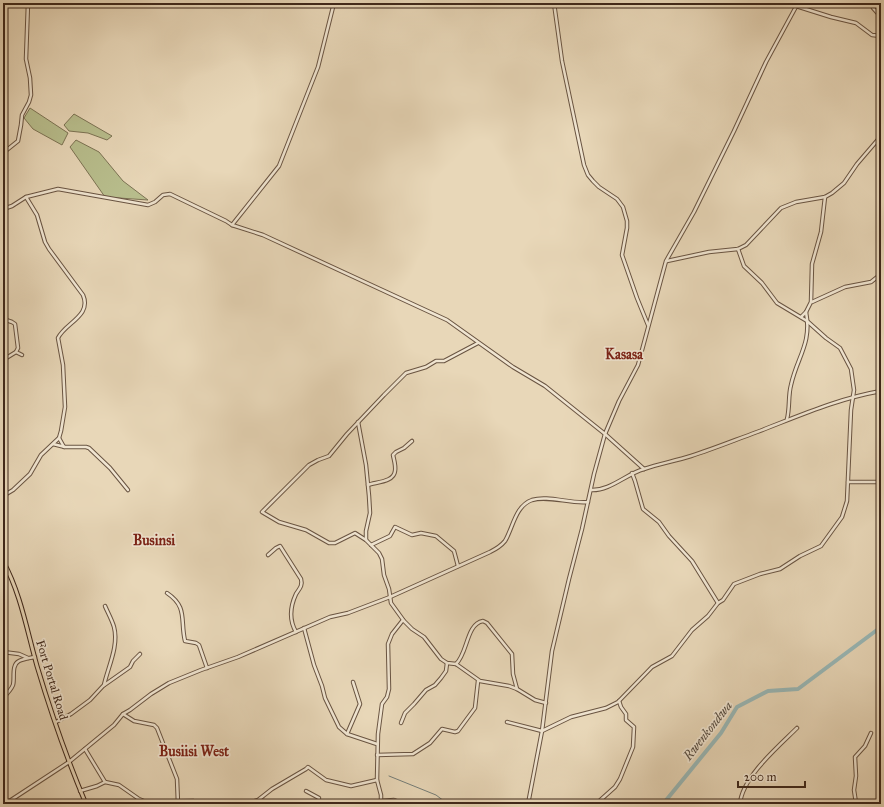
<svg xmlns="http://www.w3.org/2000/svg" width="884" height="807" viewBox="0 0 884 807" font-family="'IM FELL Great Primer',serif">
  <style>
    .green { fill: #b8be8d; stroke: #7c7354 }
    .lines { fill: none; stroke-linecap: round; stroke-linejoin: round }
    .stream { stroke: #757e79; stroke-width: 1 }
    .river { stroke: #99b8b7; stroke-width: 4 }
    .minor-casing { stroke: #695442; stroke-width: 4.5 }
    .major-casing { stroke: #3f281b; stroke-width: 5 }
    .minor { stroke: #f0e5d1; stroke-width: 2.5 }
    .major { stroke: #e8d7b8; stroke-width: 3 }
    .labels { text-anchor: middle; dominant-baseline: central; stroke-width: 3.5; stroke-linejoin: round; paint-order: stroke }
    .street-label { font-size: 12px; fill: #3f281b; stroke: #f0e5d1 }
    .water-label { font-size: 13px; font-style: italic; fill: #564c42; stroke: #f0e5d1 }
    .quarter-label { font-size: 14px; font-weight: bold; fill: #7a1f14; stroke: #f0e5d1 }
  </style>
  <rect width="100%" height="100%" fill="#e8d7b8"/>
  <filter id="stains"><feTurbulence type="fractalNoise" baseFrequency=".005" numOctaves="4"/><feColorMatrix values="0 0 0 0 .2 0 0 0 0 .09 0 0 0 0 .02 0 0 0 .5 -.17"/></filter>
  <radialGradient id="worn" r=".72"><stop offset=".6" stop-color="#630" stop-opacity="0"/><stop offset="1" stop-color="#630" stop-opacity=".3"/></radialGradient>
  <g class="green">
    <polygon points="30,108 68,133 62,145 33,129 24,118"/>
    <polygon points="74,114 112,136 107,140 88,133 69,131 64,125"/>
    <polygon points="76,140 99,152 123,181 148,200 105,197 70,147"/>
  </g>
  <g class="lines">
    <polyline class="stream" points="389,776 436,795 448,804"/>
    <polyline class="river" points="663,804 721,733 737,707 768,691 798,689 881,627"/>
    <g class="minor-casing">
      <g id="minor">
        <polyline points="554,3 562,61 584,165 588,175 593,181 599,187 617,199 623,207 627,221 627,228 622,255 637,298 648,325"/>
        <polyline points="872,3 873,8 881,17"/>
        <polyline points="796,6 831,17 856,23 872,35 881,36"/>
        <polyline points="3,153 18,141 21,125 22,115 29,102 31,95 30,78 26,59 28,3"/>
        <polyline points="3,209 12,206 26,197 58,189 148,205 155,202 163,195 170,194 226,221 232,225 263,235 447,320 513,367 545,386 605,434 644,469"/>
        <polyline points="232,225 279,166 318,67 334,3"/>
        <polyline points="667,261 709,252 738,249 746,245 781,208 796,202 825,197 832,193 844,183 857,164 881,136"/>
        <polyline points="812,302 845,287 871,282 881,274"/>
        <polyline points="801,317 806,312 811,302 812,264 821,232 825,197"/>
        <polyline points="3,319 12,322 15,324 18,348 16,352 22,355"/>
        <polyline points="478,343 444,361 436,361 426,367 406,373 384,395 347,434 329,456 318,460 309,465 262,512 279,522 306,530 329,543 335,543 355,533 366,540 379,553 382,559 384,575 389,589 391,603 404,621 412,629 424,637 441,659 447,663 456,664 480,681 509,686 517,689 535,700 546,703"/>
        <polyline points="3,360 16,352"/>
        <path d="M787 419C790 408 788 396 791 385 797 357 812 344 806 312"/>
        <polyline points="358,422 366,465 369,496 370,513 366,531 366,540"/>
        <polyline points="59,438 64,447"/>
        <polyline points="53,444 65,447 86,447 89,448 110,468 128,490"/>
        <polyline points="632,473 635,481 643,509 659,522 669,536 692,561 718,603"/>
        <polyline points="848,482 881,482"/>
        <path d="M368 485C376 482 394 482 395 471 396 466 394 460 393 455L396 452 404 448 412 441"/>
        <path d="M591 490C610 491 626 474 644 469 659 464 675 461 691 456 713 449 735 440 757 432 799 416 836 399 881 391"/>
        <path d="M3 496 13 490 30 474 41 455 59 438 61 431 65 407 63 365 58 338C65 323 92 316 83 295L49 249 45 242 37 215 26 197"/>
        <polyline points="371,545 390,536 395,527 412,535 421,533 436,536 454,551 458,566"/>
        <path d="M268 555 276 548 280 546 301 579C303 586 299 589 296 594 290 607 289 620 296 632"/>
        <path d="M167 593C188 607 180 620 185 641L196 643 199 645 207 668"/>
        <polyline points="304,628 314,665 322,686 325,698 339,727 347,734 377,744"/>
        <polyline points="3,652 19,654 28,658"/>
        <path d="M456 664C468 653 466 624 483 621L487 623 512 654 513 674 517 689"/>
        <path d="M104 685C108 667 119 646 114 627 112 620 108 613 105 606"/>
        <path d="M3 698C7 694 11 690 13 685 15 678 11 665 19 661 23 659 30 658 35 657"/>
        <polyline points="123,714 134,721 154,725 157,728 177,779 178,804"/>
        <polyline points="56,722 71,714 90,700 103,686 130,667 133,661 140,654"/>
        <polyline points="507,722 542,731 571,717 606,708 618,702 652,667 672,656 692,630 708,616 718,603 723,600 734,584 760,574 780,569 800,556 821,546 842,517 847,501 851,410 854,390 851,369 840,348 826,338 807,321 777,303 762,283 744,266 738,249"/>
        <polyline points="401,723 405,713 414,704 426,690 435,685 441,678 446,671 447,663"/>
        <polyline points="347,734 360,704 353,682"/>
        <polyline points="85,749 105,782 119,785 139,799 146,802 193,801 202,804"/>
        <polyline points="377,755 413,754 430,743 442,729 455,732 458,731 475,708 478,681"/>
        <polyline points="80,791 97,786 105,782"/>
        <polyline points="306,791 319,798 318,804"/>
        <polyline points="259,800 277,804"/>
        <polyline points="381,801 394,800 405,804"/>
        <path d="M5 804 69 762 114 725 123 714 130 710 151 694 169 683 201 670 238 657 330 617 348 613 390 597 490 552C496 549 501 546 505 541 513 528 515 506 532 500 548 495 570 504 588 502"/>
        <polyline points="246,804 258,800 272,789 306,769 308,767 326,780 351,786 377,780"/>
        <polyline points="381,804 381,795 377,780 378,734 382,704 387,697 389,689 388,644 392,634 403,620"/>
        <polyline points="528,804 542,731 552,651 569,579 582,529 594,474 605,434 619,401 638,365 666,261 694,212 734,131 766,62 798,3"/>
        <polyline points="596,804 615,787 620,779 633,747 634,727 626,720 626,714 621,707 619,701"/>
        <path d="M740 804C742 777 779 746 797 728"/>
        <polyline points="857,804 856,803 854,790 856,776 855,757 865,746 871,733"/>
      </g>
    </g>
    <g class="major-casing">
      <path id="major" d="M3 561C21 594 27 631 37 666 51 713 67 759 86 804"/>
    </g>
    <use href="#minor" class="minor"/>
    <use href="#major" class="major"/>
  </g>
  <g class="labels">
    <g class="street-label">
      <text transform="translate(52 680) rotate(73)">Fort Portal Road</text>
    </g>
    <g class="water-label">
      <text transform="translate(708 731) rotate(-52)">Rwenkondwa</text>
    </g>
    <g class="quarter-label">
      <text x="624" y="354">Kasasa</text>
      <text x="154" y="540">Businsi</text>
      <text x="194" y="751">Busiisi West</text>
    </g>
  </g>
  <rect width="884" height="807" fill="none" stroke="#e8d7b8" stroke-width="16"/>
  <rect x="4" y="4" width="876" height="799" fill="none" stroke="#3f281b" stroke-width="2"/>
  <rect x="8" y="8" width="868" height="791" fill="none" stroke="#3f281b"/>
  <path d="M738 781v6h67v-6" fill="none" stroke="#3f281b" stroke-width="2"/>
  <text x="744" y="781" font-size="12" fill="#3f281b" stroke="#f0e5d1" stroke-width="3" paint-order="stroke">200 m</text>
  <rect width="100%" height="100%" filter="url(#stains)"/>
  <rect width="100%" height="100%" fill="url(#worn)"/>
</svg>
